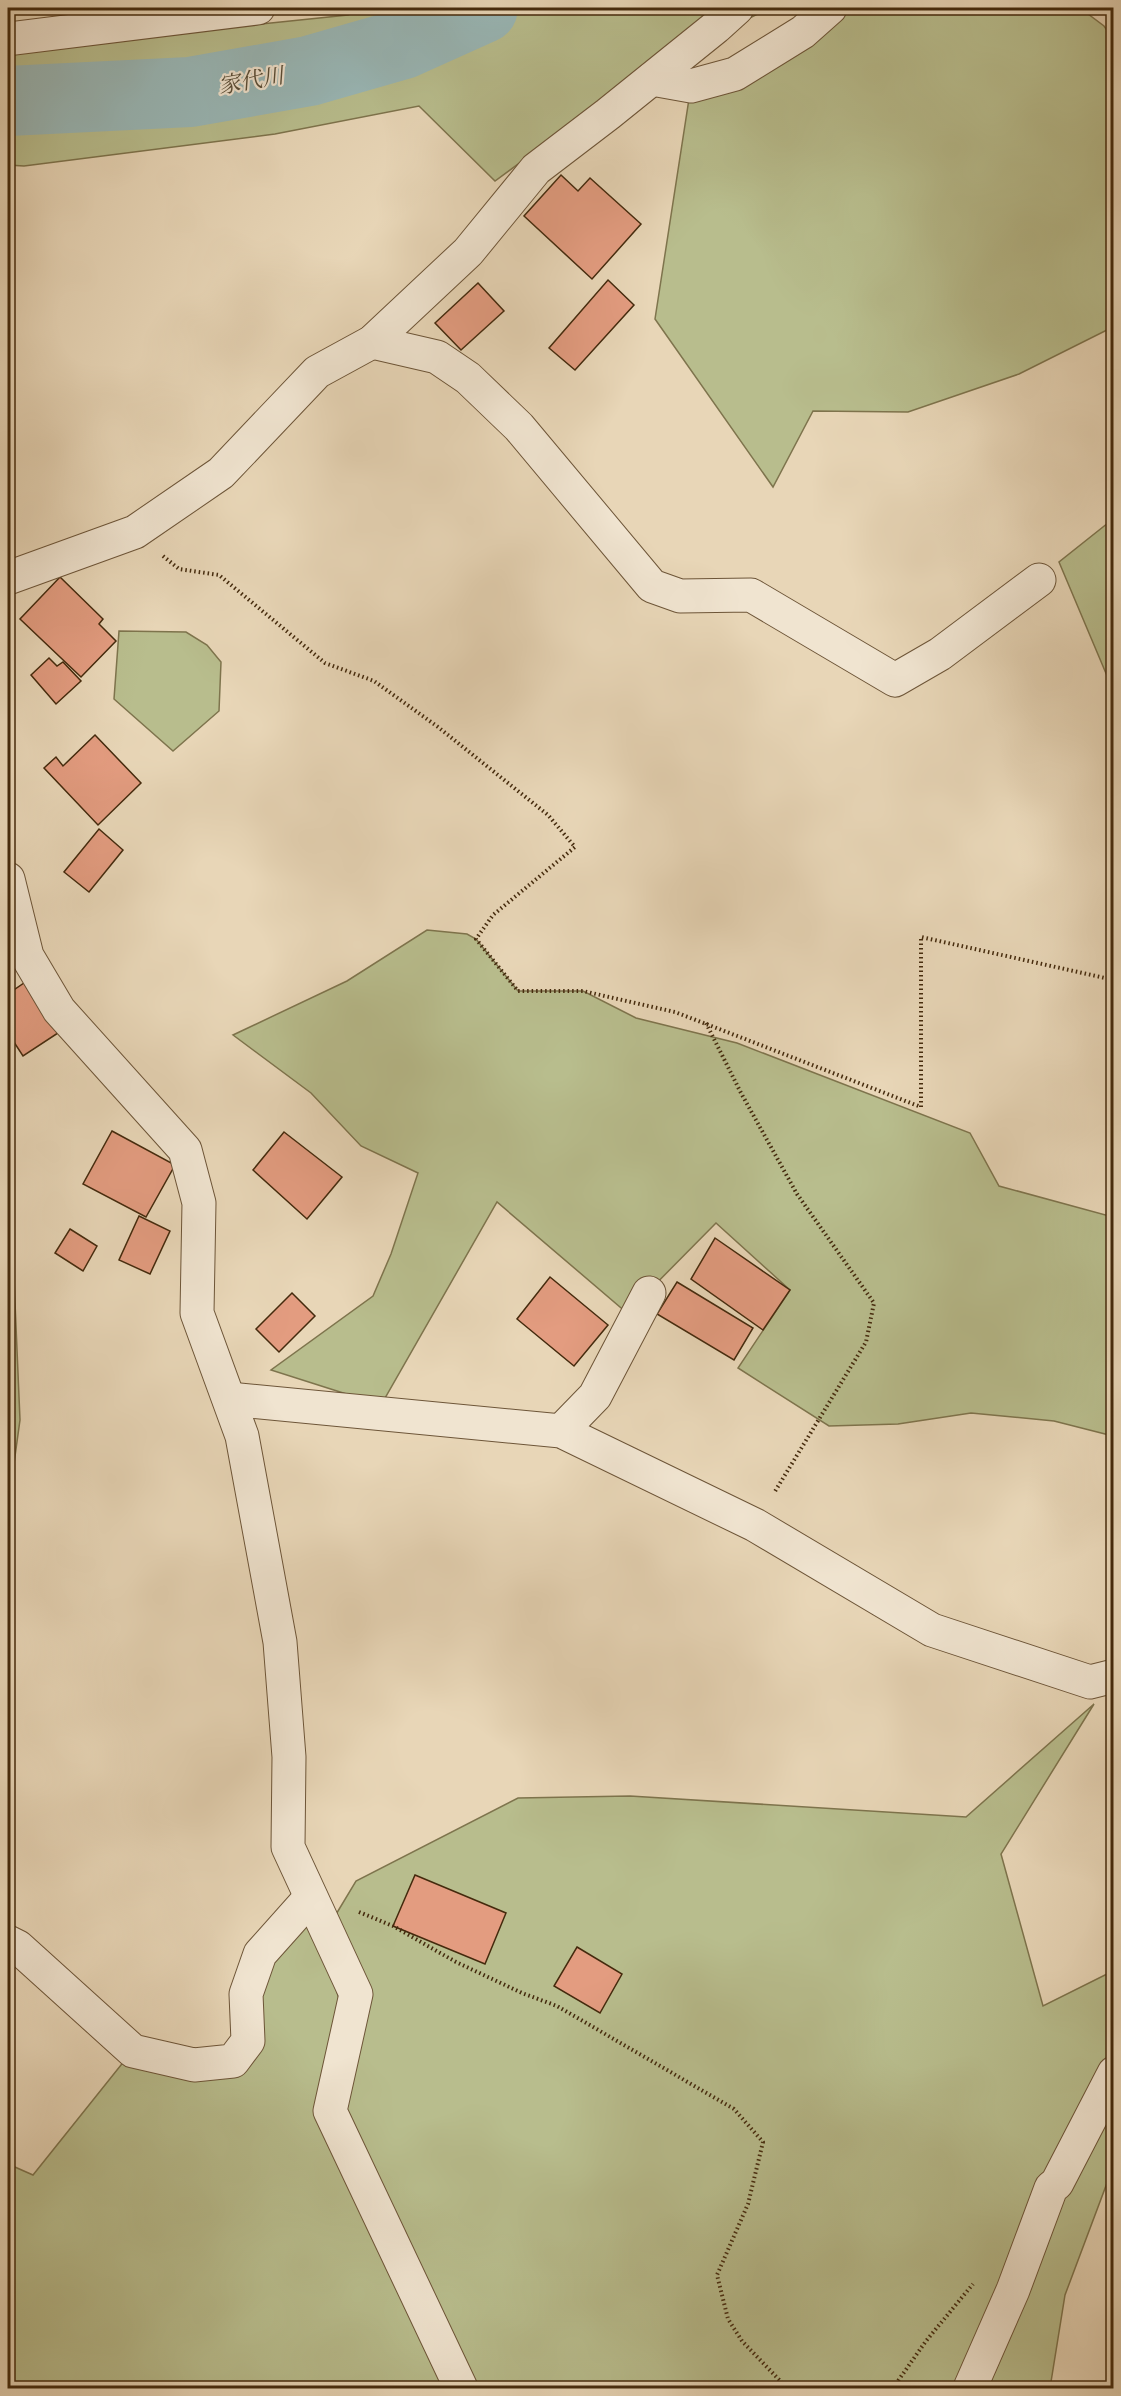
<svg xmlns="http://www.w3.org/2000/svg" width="1121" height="2396" viewBox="0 0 1121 2396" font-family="'IM FELL Double Pica','Noto Serif JP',serif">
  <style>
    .green { fill: #b8bd8d; stroke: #7e744d; stroke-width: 1.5 }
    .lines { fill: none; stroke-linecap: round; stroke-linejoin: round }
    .river { stroke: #99b7b6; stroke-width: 70 }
    .building { fill: #e39c80; stroke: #442a0d; stroke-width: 1.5 }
    .minor-casing { stroke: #6d5538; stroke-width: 35 }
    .path { stroke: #442a0d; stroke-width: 4; stroke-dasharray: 1.5 3; stroke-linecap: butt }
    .minor { stroke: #f0e4d0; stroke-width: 33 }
    .labels { text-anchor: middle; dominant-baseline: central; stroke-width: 4.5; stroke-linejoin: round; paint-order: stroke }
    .water-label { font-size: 22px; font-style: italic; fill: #594d37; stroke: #f0e4d0 }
  </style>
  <rect width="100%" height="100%" fill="#e8d6b7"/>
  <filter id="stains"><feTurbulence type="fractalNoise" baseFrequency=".00333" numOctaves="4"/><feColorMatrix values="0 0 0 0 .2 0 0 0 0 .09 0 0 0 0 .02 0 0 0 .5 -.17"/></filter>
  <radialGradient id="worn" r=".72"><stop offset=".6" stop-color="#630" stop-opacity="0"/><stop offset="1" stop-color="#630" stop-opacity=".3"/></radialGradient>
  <g class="green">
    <polygon points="363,8 770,8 691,47 729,9 495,181 419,106 275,134 24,166 8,165 8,50 348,15"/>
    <polygon points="828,8 1080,8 1104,26 1113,39 1113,327 1019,374 908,412 813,411 773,487 655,319 691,86"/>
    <polygon points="1113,519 1113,690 1059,562"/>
    <polygon points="119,631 186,632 207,645 221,662 219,711 173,751 114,699"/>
    <polygon points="427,930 467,934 476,939 518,991 583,991 636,1018 737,1043 970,1133 999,1186 1113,1217 1113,1436 1054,1421 971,1413 898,1424 829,1426 738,1368 790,1290 716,1223 627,1313 497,1202 381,1405 271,1370 373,1296 391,1254 418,1173 361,1146 311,1093 233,1035 347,981"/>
    <polygon points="8,1229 12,1232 20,1420 8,1507"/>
    <polygon points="1094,1704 1001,1854 1043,2006 1113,1971 1113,2167 1065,2295 1050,2388 8,2388 8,2164 33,2175 125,2060 233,2061 260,1954 310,1898 349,2034 335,1916 356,1881 518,1798 630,1796 966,1817"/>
  </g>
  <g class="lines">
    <polyline class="river" points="8,101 190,92 309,71 403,44 483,8"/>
  </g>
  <g class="building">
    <polygon points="561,175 578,191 590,178 641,224 592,279 524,216"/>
    <polygon points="608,280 634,305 575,370 549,348"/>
    <polygon points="478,283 504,311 461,350 435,323"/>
    <polygon points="60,577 103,619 99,624 116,641 81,677 20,619"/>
    <polygon points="49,658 57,666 63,662 81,681 56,704 31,675"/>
    <polygon points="95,735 141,783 98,825 44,768 56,757 63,766"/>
    <polygon points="99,829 123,850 89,892 64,872"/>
    <polygon points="24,983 58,1033 23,1056 8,1033 8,994"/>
    <polygon points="112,1131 175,1165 146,1217 83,1184"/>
    <polygon points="284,1132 342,1177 307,1219 253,1170"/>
    <polygon points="139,1216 170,1231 150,1274 119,1260"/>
    <polygon points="70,1229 97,1246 83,1271 55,1253"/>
    <polygon points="715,1238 790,1290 763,1330 691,1279"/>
    <polygon points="550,1277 608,1325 574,1366 517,1319"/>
    <polygon points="677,1282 753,1328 734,1360 657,1314"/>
    <polygon points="292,1293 315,1316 279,1352 256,1329"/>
    <polygon points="415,1875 506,1913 485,1964 393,1926"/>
    <polygon points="577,1947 622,1974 600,2013 554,1986"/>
  </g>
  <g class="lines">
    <g class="minor-casing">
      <g id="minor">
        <polyline points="8,39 258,8"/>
        <polyline points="652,79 691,86 735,74 803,32 830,8"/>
        <polyline points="372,342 437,357 468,378 519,427 652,586 680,596 751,595 895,680 940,654 1039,580"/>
        <polyline points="8,578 135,532 221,473 317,372 372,342 468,252 536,169 608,114 716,27 737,8"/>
        <polyline points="8,879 27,956 59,1010 185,1150 199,1203 197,1313 242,1436 280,1642 289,1757 288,1847 356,1994 330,2111 461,2388"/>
        <polyline points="229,1399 561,1431 755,1525 932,1630 1090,1682 1114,1676"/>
        <polyline points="561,1431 595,1396 649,1293"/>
        <polyline points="8,1942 18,1947 133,2051 194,2065 233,2061 248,2041 246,1994 260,1954 310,1898"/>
        <polyline points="970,2388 1013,2290 1051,2188 1057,2183 1114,2073"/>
      </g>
    </g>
    <g class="path">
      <polyline points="163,556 179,569 219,575 325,663 374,681 438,727 548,815 575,847 493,915 476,939 518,991 583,991 675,1012 921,1107 921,937 1114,980"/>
      <polyline points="706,1023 741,1093 797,1194 874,1303 866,1342 774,1493"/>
      <polyline points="359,1912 393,1926 456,1962 522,1993 557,2006 734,2109 763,2142 748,2204 717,2275 728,2319 742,2341 787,2388"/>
      <polyline points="893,2388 926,2341 973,2284"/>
    </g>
    <use href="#minor" class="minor"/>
  </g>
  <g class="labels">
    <g class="water-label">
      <text transform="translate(251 81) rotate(-10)">家代川</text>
    </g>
  </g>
  <rect width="1121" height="2396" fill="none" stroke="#e8d6b7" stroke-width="30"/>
  <rect x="9" y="9" width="1103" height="2378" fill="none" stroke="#442a0d" stroke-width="3"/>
  <rect x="15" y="15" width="1091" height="2366" fill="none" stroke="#442a0d" stroke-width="1.5"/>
  <rect width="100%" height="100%" filter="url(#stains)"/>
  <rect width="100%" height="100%" fill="url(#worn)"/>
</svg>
